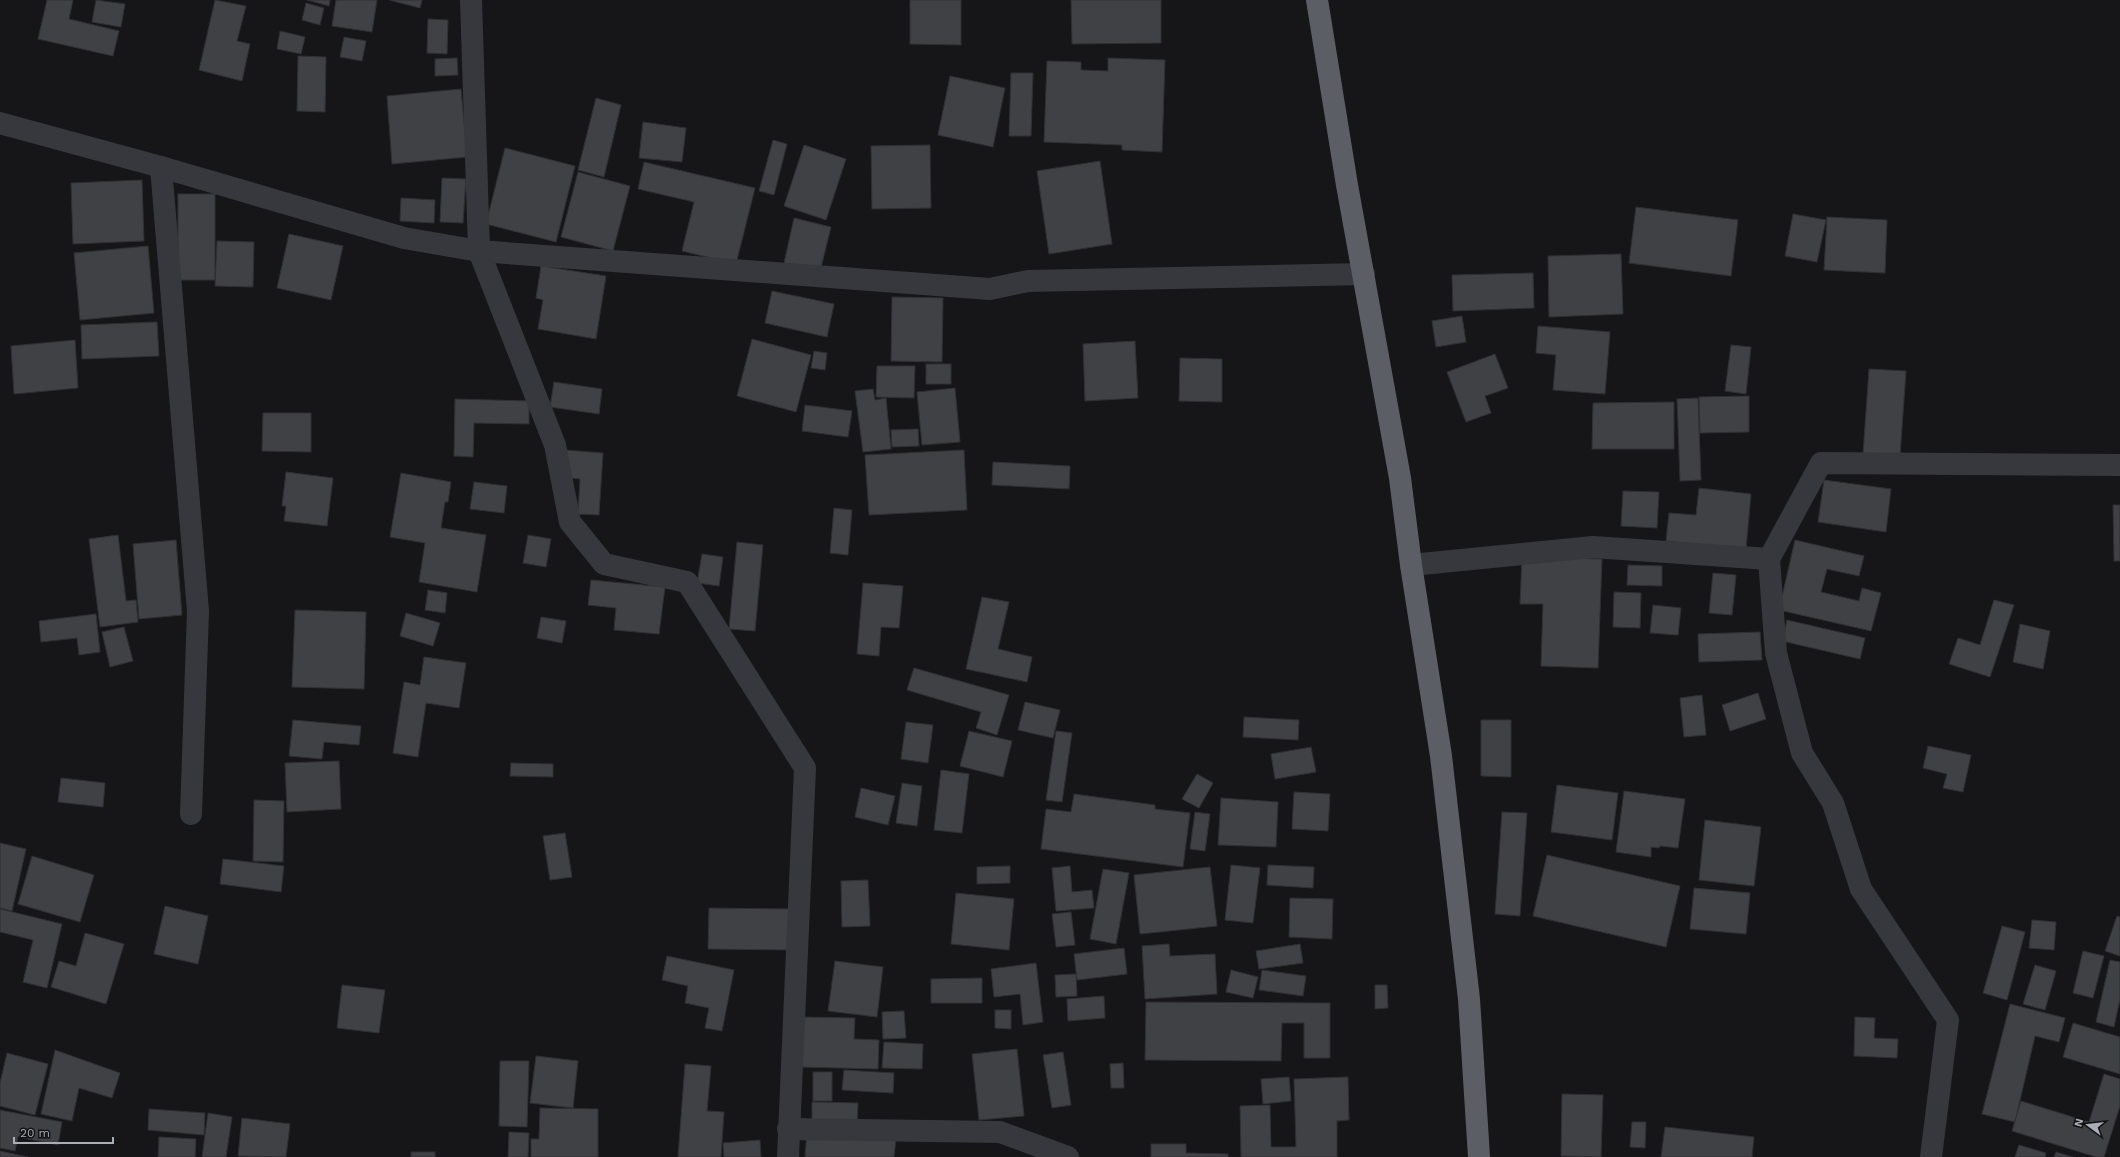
<svg xmlns="http://www.w3.org/2000/svg" width="2120" height="1157" viewBox="0 0 2120 1157" font-family="'Work Sans',sans-serif">
  <style>
    .building { fill: #404145; stroke: #303034 }
    .lines { fill: none; stroke-linecap: round; stroke-linejoin: round }
    .minor { stroke: #37383d; stroke-width: 22 }
    .trunk { stroke: #5b5e65; stroke-width: 22 }
  </style>
  <rect width="100%" height="100%" fill="#161618"/>
  <g class="building">
    <polygon points="47,0 73,0 69,19 119,31 113,56 38,39"/>
    <polygon points="96,0 125,4 121,27 92,22"/>
    <polygon points="215,0 246,6 237,41 250,44 242,81 199,70"/>
    <polygon points="307,0 330,0 329,6"/>
    <polygon points="336,0 377,0 372,32 332,26"/>
    <polygon points="389,0 422,0 420,8"/>
    <polygon points="910,0 961,0 961,45 910,44"/>
    <polygon points="1071,0 1161,0 1161,43 1072,44"/>
    <polygon points="306,3 324,8 320,25 302,20"/>
    <polygon points="428,19 448,20 447,54 427,53"/>
    <polygon points="280,31 305,37 301,54 277,49"/>
    <polygon points="344,37 366,41 362,61 340,57"/>
    <polygon points="298,56 326,57 325,112 297,111"/>
    <polygon points="457,58 458,75 435,76 435,59"/>
    <polygon points="1108,58 1165,60 1162,152 1122,150 1122,145 1044,142 1047,61 1081,62 1081,70 1108,71"/>
    <polygon points="1011,73 1033,73 1031,136 1009,136"/>
    <polygon points="950,76 1005,88 993,147 938,135"/>
    <polygon points="461,89 467,157 392,164 387,96"/>
    <polygon points="596,98 621,105 604,177 578,170"/>
    <polygon points="643,122 686,128 682,162 639,158"/>
    <polygon points="773,140 787,144 774,195 759,191"/>
    <polygon points="804,145 846,159 826,220 784,206"/>
    <polygon points="930,145 931,208 872,209 871,146"/>
    <polygon points="505,148 575,166 556,242 486,224"/>
    <polygon points="1100,161 1112,244 1049,254 1037,171"/>
    <polygon points="644,162 755,188 736,264 682,251 694,202 638,189"/>
    <polygon points="578,172 630,186 613,251 561,237"/>
    <polygon points="442,178 466,179 463,223 440,222"/>
    <polygon points="142,180 144,241 73,244 71,183"/>
    <rect x="178" y="194" width="37" height="86"/>
    <polygon points="401,198 435,200 434,223 400,221"/>
    <polygon points="1636,207 1738,220 1731,276 1629,263"/>
    <polygon points="1793,214 1826,220 1817,262 1785,256"/>
    <polygon points="1827,217 1887,220 1885,273 1824,270"/>
    <polygon points="794,218 831,227 820,272 784,263"/>
    <polygon points="289,234 343,246 331,300 277,288"/>
    <polygon points="217,241 254,242 253,287 215,286"/>
    <polygon points="148,246 154,313 80,320 74,253"/>
    <polygon points="1621,254 1623,314 1549,317 1548,256"/>
    <polygon points="541,266 606,276 596,339 538,329 543,300 536,298"/>
    <polygon points="1533,273 1534,308 1453,311 1452,275"/>
    <polygon points="772,291 834,304 827,337 765,323"/>
    <polygon points="892,297 943,298 942,362 891,361"/>
    <polygon points="1462,316 1466,342 1436,347 1432,321"/>
    <polygon points="157,322 159,356 82,359 81,325"/>
    <polygon points="1538,326 1610,332 1605,394 1553,390 1556,355 1536,353"/>
    <polygon points="752,339 811,355 796,412 737,396"/>
    <polygon points="75,340 78,388 14,394 11,346"/>
    <polygon points="1135,341 1138,398 1085,401 1083,344"/>
    <polygon points="1731,345 1751,347 1746,394 1725,391"/>
    <polygon points="814,351 827,353 825,370 811,368"/>
    <polygon points="1495,354 1508,388 1485,396 1491,413 1466,422 1447,372"/>
    <polygon points="1180,358 1222,359 1222,402 1179,401"/>
    <rect x="926" y="364" width="25" height="20"/>
    <polygon points="877,366 915,366 914,398 876,397"/>
    <polygon points="1869,369 1906,371 1900,456 1863,454"/>
    <polygon points="554,382 602,389 599,414 550,407"/>
    <polygon points="955,388 960,442 922,445 917,392"/>
    <polygon points="873,389 875,400 886,398 891,449 863,452 855,391"/>
    <polygon points="1749,396 1749,432 1700,433 1699,397"/>
    <polygon points="1698,398 1701,480 1680,481 1677,399"/>
    <polygon points="455,399 529,401 529,424 474,423 473,457 454,456"/>
    <polygon points="1674,402 1674,449 1592,449 1593,403"/>
    <polygon points="805,405 852,411 848,437 802,431"/>
    <polygon points="263,413 311,413 311,452 262,451"/>
    <polygon points="918,429 919,446 892,447 891,430"/>
    <polygon points="565,450 603,453 599,515 578,514 580,479 563,477"/>
    <polygon points="964,450 967,510 869,515 865,455"/>
    <polygon points="993,462 1070,466 1069,489 992,485"/>
    <polygon points="286,472 333,478 327,526 284,521 286,506 282,506"/>
    <polygon points="401,473 451,482 448,502 445,502 441,528 486,535 477,592 419,582 425,543 390,537"/>
    <polygon points="1824,480 1891,489 1886,532 1818,522"/>
    <polygon points="474,482 507,486 504,513 470,509"/>
    <polygon points="1699,488 1751,494 1746,549 1666,541 1669,513 1696,515"/>
    <polygon points="1623,491 1659,492 1657,528 1621,526"/>
    <polygon points="2113,505 2120,505 2120,561 2114,561"/>
    <polygon points="834,508 852,510 848,555 830,553"/>
    <polygon points="118,535 126,601 136,600 138,622 100,627 89,539"/>
    <polygon points="528,535 551,539 546,567 523,563"/>
    <polygon points="176,540 182,615 139,619 133,544"/>
    <polygon points="1795,540 1864,556 1859,576 1827,569 1821,592 1859,601 1862,588 1881,593 1871,631 1779,610"/>
    <polygon points="737,542 763,545 755,631 729,629"/>
    <polygon points="702,554 723,557 719,586 697,583"/>
    <polygon points="1522,557 1602,559 1598,668 1541,666 1543,604 1520,604"/>
    <polygon points="1628,565 1662,566 1662,586 1627,585"/>
    <polygon points="1713,573 1736,575 1732,615 1709,613"/>
    <polygon points="591,580 665,587 659,634 614,630 616,608 588,605"/>
    <polygon points="863,583 903,586 899,628 881,627 879,656 857,654"/>
    <polygon points="428,590 447,593 445,613 425,610"/>
    <polygon points="1614,592 1641,593 1640,628 1613,627"/>
    <polygon points="982,597 1009,602 998,649 1032,657 1027,682 966,669"/>
    <polygon points="1994,600 2014,605 1990,677 1949,664 1958,638 1980,645"/>
    <polygon points="1653,605 1681,608 1678,635 1650,633"/>
    <polygon points="295,610 366,612 364,689 292,687"/>
    <polygon points="406,613 440,623 433,646 400,636"/>
    <polygon points="96,614 100,652 79,655 77,638 41,642 39,621"/>
    <polygon points="541,617 566,621 562,643 537,638"/>
    <polygon points="1787,620 1865,638 1860,659 1782,641"/>
    <polygon points="2020,624 2050,631 2043,669 2013,662"/>
    <polygon points="124,627 133,661 110,667 102,632"/>
    <polygon points="1760,632 1762,660 1699,662 1698,634"/>
    <polygon points="424,657 466,663 459,708 426,703 418,757 393,753 404,682 420,685"/>
    <polygon points="914,668 1009,695 997,735 976,728 981,712 907,690"/>
    <polygon points="1758,693 1766,719 1730,731 1722,705"/>
    <polygon points="1702,695 1706,735 1684,737 1680,698"/>
    <polygon points="1025,702 1060,710 1053,738 1018,730"/>
    <polygon points="1244,717 1299,720 1298,740 1243,737"/>
    <polygon points="293,720 361,726 359,745 324,742 322,759 289,756"/>
    <polygon points="1481,720 1511,720 1511,777 1481,776"/>
    <polygon points="906,722 933,725 928,763 901,759"/>
    <polygon points="969,731 1012,741 1003,777 960,766"/>
    <polygon points="1056,731 1072,733 1062,802 1046,800"/>
    <polygon points="1928,746 1971,755 1963,792 1943,788 1947,774 1923,768"/>
    <polygon points="1311,747 1316,772 1275,779 1271,754"/>
    <polygon points="339,761 341,809 287,812 285,763"/>
    <polygon points="511,763 553,764 553,777 510,776"/>
    <polygon points="941,770 969,774 962,833 934,830"/>
    <polygon points="1197,774 1213,783 1199,808 1182,799"/>
    <polygon points="61,778 105,783 103,807 58,802"/>
    <polygon points="902,783 922,786 917,826 896,823"/>
    <polygon points="1557,785 1618,793 1612,840 1551,832"/>
    <polygon points="861,788 895,796 888,825 855,817"/>
    <polygon points="1624,791 1685,799 1678,848 1660,846 1659,848 1651,847 1651,857 1616,852"/>
    <polygon points="1294,792 1330,794 1328,831 1292,829"/>
    <polygon points="1074,794 1155,805 1155,809 1190,813 1183,867 1041,849 1046,809 1071,812"/>
    <polygon points="1221,798 1278,802 1276,847 1218,845"/>
    <polygon points="254,800 284,801 283,862 253,861"/>
    <polygon points="1195,812 1210,814 1205,851 1190,849"/>
    <polygon points="1502,812 1527,813 1520,916 1495,914"/>
    <polygon points="1705,820 1761,827 1754,886 1699,880"/>
    <polygon points="565,833 572,877 550,880 543,836"/>
    <polygon points="0,843 26,849 12,911 0,908"/>
    <polygon points="1547,855 1680,886 1666,947 1533,916"/>
    <polygon points="32,856 94,875 80,922 18,904"/>
    <polygon points="223,859 284,866 281,892 220,884"/>
    <polygon points="1231,865 1260,868 1253,923 1225,920"/>
    <polygon points="1268,865 1314,867 1313,888 1267,885"/>
    <polygon points="1010,866 1010,883 977,884 977,867"/>
    <polygon points="1070,866 1072,892 1092,890 1094,908 1056,911 1052,868"/>
    <polygon points="1210,867 1217,926 1140,934 1134,875"/>
    <polygon points="1103,869 1129,873 1116,944 1090,939"/>
    <polygon points="868,880 870,926 842,927 841,881"/>
    <polygon points="1694,888 1750,893 1746,934 1690,929"/>
    <polygon points="956,893 1014,899 1009,950 951,944"/>
    <polygon points="1290,898 1333,899 1332,939 1289,937"/>
    <polygon points="165,906 208,916 198,964 154,954"/>
    <polygon points="709,908 791,909 790,950 708,949"/>
    <polygon points="0,909 62,924 47,988 23,982 33,940 0,932"/>
    <polygon points="1071,912 1075,945 1056,947 1052,914"/>
    <polygon points="2117,916 2120,917 2120,956 2105,951"/>
    <polygon points="2032,920 2056,922 2054,950 2029,948"/>
    <polygon points="2002,926 2025,932 2007,1000 1983,993"/>
    <polygon points="85,933 124,944 106,1004 51,987 59,961 76,966"/>
    <polygon points="1169,944 1170,956 1215,954 1217,994 1145,999 1142,946"/>
    <polygon points="1300,944 1303,963 1259,969 1256,951"/>
    <polygon points="1124,948 1127,974 1077,980 1074,954"/>
    <polygon points="2083,951 2104,956 2093,998 2073,993"/>
    <polygon points="667,956 734,970 722,1031 705,1028 709,1008 685,1003 688,986 662,980"/>
    <polygon points="2110,960 2120,962 2120,999 2114,1027 2096,1022"/>
    <polygon points="835,961 883,967 877,1017 828,1011"/>
    <polygon points="1036,963 1043,1022 1023,1025 1020,994 994,997 991,969"/>
    <polygon points="2035,965 2056,971 2045,1010 2023,1004"/>
    <polygon points="1231,970 1258,977 1253,998 1226,992"/>
    <polygon points="1262,970 1306,976 1303,996 1259,990"/>
    <polygon points="1076,974 1077,996 1056,997 1055,975"/>
    <polygon points="982,978 982,1003 931,1003 931,979"/>
    <polygon points="342,985 385,990 379,1033 337,1028"/>
    <polygon points="1375,985 1387,985 1388,1008 1375,1009"/>
    <polygon points="1104,996 1105,1018 1068,1021 1067,999"/>
    <polygon points="1146,1002 1330,1003 1330,1058 1304,1058 1304,1023 1282,1023 1281,1061 1145,1060"/>
    <polygon points="2010,1004 2065,1018 2059,1042 2035,1036 2015,1122 1982,1114"/>
    <polygon points="995,1010 1011,1010 1011,1029 995,1028"/>
    <polygon points="904,1011 906,1038 883,1039 882,1012"/>
    <polygon points="802,1017 855,1018 854,1039 879,1040 878,1069 801,1067"/>
    <polygon points="1855,1017 1875,1018 1874,1038 1898,1039 1897,1058 1854,1056"/>
    <polygon points="2073,1023 2120,1037 2120,1074 2063,1057"/>
    <polygon points="884,1042 923,1044 922,1069 882,1068"/>
    <polygon points="1017,1049 1024,1116 979,1120 972,1054"/>
    <polygon points="55,1050 120,1073 112,1098 79,1088 72,1121 41,1114"/>
    <polygon points="1063,1052 1071,1105 1052,1108 1043,1055"/>
    <polygon points="7,1053 48,1064 35,1115 0,1106 0,1083"/>
    <polygon points="536,1056 578,1061 573,1108 530,1103"/>
    <polygon points="500,1061 529,1061 527,1127 499,1126"/>
    <polygon points="1123,1063 1124,1088 1111,1088 1110,1064"/>
    <polygon points="685,1064 711,1066 707,1111 724,1112 721,1157 678,1157"/>
    <polygon points="844,1070 894,1073 893,1093 842,1090"/>
    <rect x="813" y="1072" width="19" height="29"/>
    <polygon points="2104,1074 2120,1079 2120,1106 2104,1157 2096,1157 2012,1131 2021,1101 2089,1122"/>
    <polygon points="1289,1077 1291,1101 1263,1104 1261,1079"/>
    <polygon points="1348,1077 1349,1120 1337,1121 1337,1157 1241,1157 1240,1106 1270,1105 1271,1147 1296,1147 1294,1079"/>
    <polygon points="1562,1094 1603,1095 1601,1157 1561,1156"/>
    <polygon points="812,1102 858,1103 857,1127 812,1126"/>
    <polygon points="540,1108 598,1109 598,1157 531,1157 531,1139 539,1139"/>
    <polygon points="149,1109 205,1113 204,1135 148,1130"/>
    <polygon points="0,1110 62,1122 58,1145 18,1137 15,1151 0,1148"/>
    <polygon points="208,1113 232,1117 226,1157 202,1157"/>
    <polygon points="242,1118 290,1124 286,1157 238,1156"/>
    <polygon points="1632,1122 1646,1122 1645,1148 1630,1147"/>
    <polygon points="1665,1127 1754,1137 1752,1157 1661,1157"/>
    <polygon points="807,1131 896,1138 894,1157 805,1157"/>
    <polygon points="509,1132 529,1133 528,1157 508,1157"/>
    <polygon points="159,1137 196,1139 195,1157 158,1157"/>
    <polygon points="760,1140 761,1157 724,1157 723,1143"/>
    <polygon points="1151,1144 1186,1144 1186,1153 1228,1154 1228,1157 1151,1157"/>
    <polygon points="2019,1145 2046,1153 2045,1157 2015,1157"/>
    <polygon points="0,1151 28,1157 0,1157"/>
    <rect x="411" y="1152" width="24" height="5"/>
    <polygon points="2056,1152 2073,1157 2054,1157"/>
  </g>
  <g class="lines">
    <g class="minor">
      <polyline points="471,0 479,251 555,445 570,522 604,564 687,582 805,768 788,1157"/>
      <polyline points="0,123 161,167 404,238 479,251 990,289 1028,281 1364,274"/>
      <polyline points="161,167 198,611 191,814"/>
      <polyline points="1411,565 1593,547 1769,559"/>
      <polyline points="788,1129 1000,1132 1068,1157"/>
      <polyline points="1931,1157 1948,1020 1861,889 1833,803 1802,753 1776,653 1769,559 1821,463 2120,465"/>
    </g>
    <polyline class="trunk" points="1317,0 1347,185 1400,478 1411,565 1441,756 1469,999 1479,1157"/>
  </g>
  <g transform="translate(2088 1125) rotate(285)" stroke="#111113" stroke-width="3" paint-order="stroke">
  <path d="M0-3L7 15L0 10L-7 15Z" fill="#a8adb8"/>
  <text y="-6" font-size="11" font-weight="bold" text-anchor="middle" fill="#a8adb8">N</text>
  </g>
  <path d="M14 1137v6h99v-6" fill="none" stroke="#a8adb8" stroke-width="2"/>
  <text x="20" y="1137" font-size="12" fill="#a8adb8" stroke="#111113" stroke-width="3" paint-order="stroke">20 m</text>
</svg>
